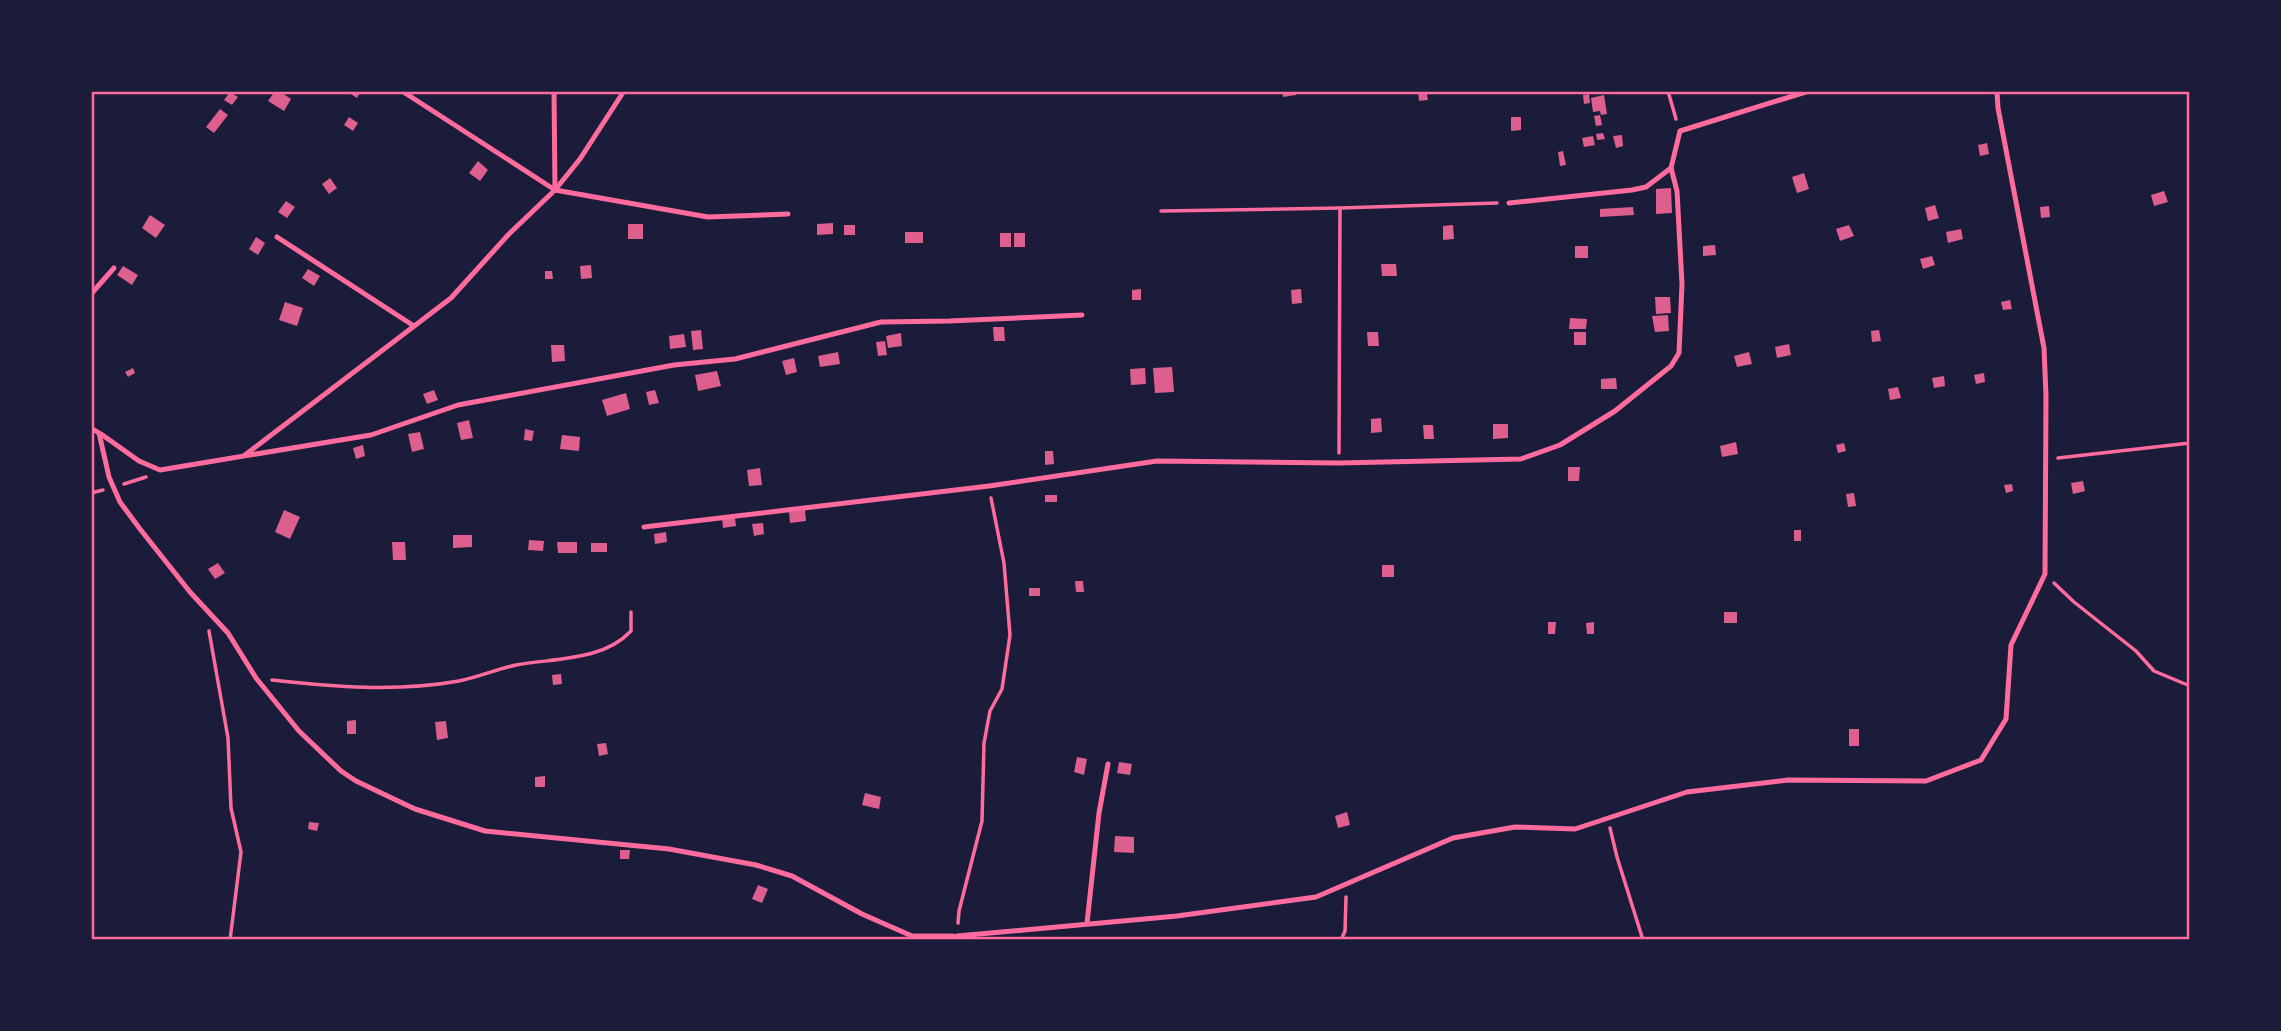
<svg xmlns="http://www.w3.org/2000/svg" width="2281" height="1031" viewBox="0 0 2281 1031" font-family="Lato,sans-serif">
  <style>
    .building { fill: #dd5f8e }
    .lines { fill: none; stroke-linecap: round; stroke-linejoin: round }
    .path { stroke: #ff6b9d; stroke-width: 3.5 }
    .service { stroke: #ff6b9d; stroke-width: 5 }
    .neatline { fill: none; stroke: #ff6b9d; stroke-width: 2.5 }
  </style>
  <rect width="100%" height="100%" fill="#1b1b3a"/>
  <g class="building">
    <polygon points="275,91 279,91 291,99 284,111 268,101"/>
    <polygon points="346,91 361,91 357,98"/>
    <polygon points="1282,91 1296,91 1296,95 1283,97"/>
    <polygon points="1418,91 1438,91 1438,93 1427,94 1428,100 1419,101"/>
    <polygon points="230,92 238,97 232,105 224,100"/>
    <polygon points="1589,94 1590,103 1584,104 1583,95"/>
    <polygon points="1604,95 1607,114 1601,115 1600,111 1593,112 1591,98"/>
    <polygon points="220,109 228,115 214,133 206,127"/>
    <polygon points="1600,115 1602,125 1596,126 1594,116"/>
    <polygon points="349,117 358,123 353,131 344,125"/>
    <polygon points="1511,117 1521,117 1521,130 1511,131"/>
    <polygon points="1603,133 1605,139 1597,140 1596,134"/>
    <polygon points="1622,135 1623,146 1616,148 1613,136"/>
    <polygon points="1593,136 1595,145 1584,147 1582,138"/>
    <polygon points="1987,143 1989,154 1980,156 1978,145"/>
    <polygon points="1563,151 1566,165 1560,166 1558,152"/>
    <polygon points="478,161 488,170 480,181 469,173"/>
    <polygon points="1804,173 1809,189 1797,193 1792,177"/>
    <polygon points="330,178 337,188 329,194 322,184"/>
    <polygon points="1671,188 1672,213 1656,214 1656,189"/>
    <polygon points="2164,191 2168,202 2154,206 2151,195"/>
    <polygon points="286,201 295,207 287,218 278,212"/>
    <polygon points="1935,205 1939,218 1928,221 1925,208"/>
    <polygon points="2049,206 2050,217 2041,218 2040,207"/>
    <polygon points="1633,207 1634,215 1600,217 1600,209"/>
    <polygon points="150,215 165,225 156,238 142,228"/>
    <polygon points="833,223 833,234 817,235 817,224"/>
    <rect x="628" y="224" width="15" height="15"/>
    <rect x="844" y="225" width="11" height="10"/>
    <polygon points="1453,225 1454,239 1443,240 1443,226"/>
    <polygon points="1849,225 1854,236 1840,241 1836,229"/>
    <polygon points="1961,229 1963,239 1948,243 1946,232"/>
    <rect x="905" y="232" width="18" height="11"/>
    <rect x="1000" y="233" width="11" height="14"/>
    <rect x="1014" y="233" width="11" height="14"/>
    <polygon points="256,237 265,243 258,255 249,249"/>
    <polygon points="1715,245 1716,255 1703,256 1703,246"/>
    <rect x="1575" y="246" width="13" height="12"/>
    <polygon points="1932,256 1935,265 1923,269 1920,259"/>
    <polygon points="1381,264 1396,264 1397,276 1382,276"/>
    <polygon points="591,265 592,278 581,279 580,266"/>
    <polygon points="123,266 138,275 132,285 117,275"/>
    <polygon points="308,269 320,276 314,286 302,278"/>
    <polygon points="545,271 552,271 553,279 545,279"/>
    <polygon points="1141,289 1141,300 1132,300 1132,290"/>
    <polygon points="1301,289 1302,303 1292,304 1291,290"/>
    <polygon points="1655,297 1670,297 1671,313 1656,314"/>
    <polygon points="2010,300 2012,309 2003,310 2001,302"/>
    <polygon points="285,302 303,308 297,326 279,320"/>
    <polygon points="1668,315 1669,331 1655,332 1652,316"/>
    <polygon points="1570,318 1587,319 1586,329 1569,329"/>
    <polygon points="993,327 1004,327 1005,341 994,341"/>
    <polygon points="701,330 703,349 693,350 691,331"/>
    <polygon points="1879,330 1881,341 1872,342 1871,331"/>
    <polygon points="1367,332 1378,332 1379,346 1368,346"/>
    <rect x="1574" y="332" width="12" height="13"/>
    <polygon points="901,333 902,346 888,348 886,336"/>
    <polygon points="684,334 686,347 670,349 669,336"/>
    <polygon points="885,341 887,355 878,356 876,342"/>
    <polygon points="1789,344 1791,355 1777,358 1775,347"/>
    <polygon points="551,345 564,345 565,361 552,362"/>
    <polygon points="838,352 840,364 820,367 818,356"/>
    <polygon points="1749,352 1752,364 1737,367 1734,356"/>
    <polygon points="794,358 797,372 786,375 782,361"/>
    <polygon points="1172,367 1174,392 1155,393 1153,368"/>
    <polygon points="133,368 135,373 128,377 125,372"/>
    <polygon points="1145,368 1146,384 1131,385 1130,369"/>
    <polygon points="717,371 721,386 698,391 695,375"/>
    <polygon points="1984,373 1985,382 1976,384 1974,375"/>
    <polygon points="1944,376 1945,386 1934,388 1932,378"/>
    <polygon points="1616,378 1617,389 1601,389 1601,379"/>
    <polygon points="1898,387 1901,398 1890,400 1888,389"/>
    <polygon points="434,390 438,400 427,404 423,394"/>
    <polygon points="655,390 659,403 649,405 646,392"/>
    <polygon points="626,393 630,409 607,416 602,400"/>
    <polygon points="1381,418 1382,432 1371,433 1371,419"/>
    <polygon points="469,420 473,438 461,440 457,423"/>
    <polygon points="1493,424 1508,424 1508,438 1493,439"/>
    <polygon points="1423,425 1433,425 1434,439 1424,439"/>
    <polygon points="525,429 534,431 532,441 524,440"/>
    <polygon points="420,432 424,449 412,452 408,434"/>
    <polygon points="562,435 580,437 579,451 560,449"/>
    <polygon points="1736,442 1738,454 1722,457 1720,446"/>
    <polygon points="1844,443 1846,451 1838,453 1836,445"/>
    <polygon points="363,445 365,456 356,459 353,448"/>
    <polygon points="1045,451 1053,451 1054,464 1045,465"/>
    <polygon points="1568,467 1580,467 1579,481 1568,481"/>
    <polygon points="760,468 762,485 749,486 747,470"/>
    <polygon points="2083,481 2085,491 2073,494 2071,483"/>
    <polygon points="2012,484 2013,491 2006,493 2004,485"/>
    <polygon points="1854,493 1856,506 1848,507 1846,494"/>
    <rect x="1045" y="495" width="12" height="7"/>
    <polygon points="284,510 300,517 290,539 275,532"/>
    <polygon points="805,510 806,521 790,523 789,512"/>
    <polygon points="735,518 736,526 723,528 722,519"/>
    <polygon points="763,523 764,534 754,536 752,524"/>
    <rect x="1794" y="530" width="7" height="11"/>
    <polygon points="666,532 667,542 655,544 654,534"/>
    <polygon points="453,535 472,535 472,547 453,548"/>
    <polygon points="529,540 544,541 543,551 528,550"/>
    <polygon points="392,542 405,542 406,560 393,560"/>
    <polygon points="557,542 577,542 577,553 558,553"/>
    <rect x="591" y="543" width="16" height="9"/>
    <polygon points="218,563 225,573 215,579 208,569"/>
    <rect x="1382" y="565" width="12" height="12"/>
    <polygon points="1075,581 1083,581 1084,592 1076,592"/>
    <rect x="1029" y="588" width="11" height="8"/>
    <rect x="1724" y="612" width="13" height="11"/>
    <polygon points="1548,622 1556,622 1555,634 1548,634"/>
    <polygon points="1594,622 1594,634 1587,634 1586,623"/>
    <polygon points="561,674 562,684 553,685 552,675"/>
    <polygon points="356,720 356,734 347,734 347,721"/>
    <polygon points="446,721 448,738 437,740 435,722"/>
    <rect x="1849" y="729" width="10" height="17"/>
    <polygon points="606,743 608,754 599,756 597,744"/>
    <polygon points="1077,757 1087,759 1084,775 1074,772"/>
    <polygon points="1119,762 1132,764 1130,775 1117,773"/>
    <polygon points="545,776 545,787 535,787 535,777"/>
    <polygon points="865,793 881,797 879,809 862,805"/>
    <polygon points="1347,812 1350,825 1338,828 1335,816"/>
    <polygon points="309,822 319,823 317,831 308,829"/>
    <polygon points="1115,836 1134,837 1134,853 1114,852"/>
    <polygon points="620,850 630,850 629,859 620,859"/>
    <polygon points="758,885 768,889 762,903 752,899"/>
  </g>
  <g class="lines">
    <g class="path">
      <polyline points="1668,91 1676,119"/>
      <polyline points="1161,211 1340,208"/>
      <polyline points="1339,453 1340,208 1497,203"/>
      <polyline points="2058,458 2190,443"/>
      <polyline points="124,484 146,477"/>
      <polyline points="91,493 103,490"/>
      <polyline points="2054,583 2074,602 2136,651 2154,671 2190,686"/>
      <polyline points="209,631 228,738 231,808 241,852 230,940"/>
      <path d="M272 680C334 687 397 692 459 681 479 677 497 669 516 665 555 658 603 661 631 631V612"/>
      <polyline points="1610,828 1617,857 1643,940"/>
      <polyline points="958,923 959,911 982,821 984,743 990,711 1002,689 1010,635 1004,563 991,498"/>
      <polyline points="1341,940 1345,931 1346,897"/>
    </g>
    <g class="service">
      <polyline points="402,91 555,190 708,217 788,214"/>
      <polyline points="555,190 580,159 624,91"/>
      <polyline points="1509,203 1632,190 1646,187 1671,168 1680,131 1809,91"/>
      <polyline points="277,237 414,326"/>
      <polyline points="91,294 114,268"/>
      <polyline points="91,428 99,433 109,477 120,502 140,529 190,592 228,633 256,678 299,731 341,771 356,781 415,809 485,831 669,849 756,865 792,876 862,914 912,936 953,936"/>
      <polyline points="101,434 139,461 160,470 371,435 458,405 674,365 735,359 881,322 949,321 1082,315"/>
      <polyline points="245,455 451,298 509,234 555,190 554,91"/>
      <polyline points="644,527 989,486 1157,461 1339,463 1521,459 1560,445 1615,411 1671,366 1679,353 1682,284 1677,191 1671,168"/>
      <polyline points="1087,923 1099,813 1108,764"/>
      <polyline points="948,940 957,936 1177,916 1316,897 1453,838 1515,827 1575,829 1687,792 1788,780 1926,781 1981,760 2006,719 2011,645 2045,574 2046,396 2044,348 1998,108 1997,91"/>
    </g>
  </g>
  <rect width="2281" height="1031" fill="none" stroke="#1b1b3a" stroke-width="186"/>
  <rect x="93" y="93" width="2095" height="845" class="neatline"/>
</svg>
